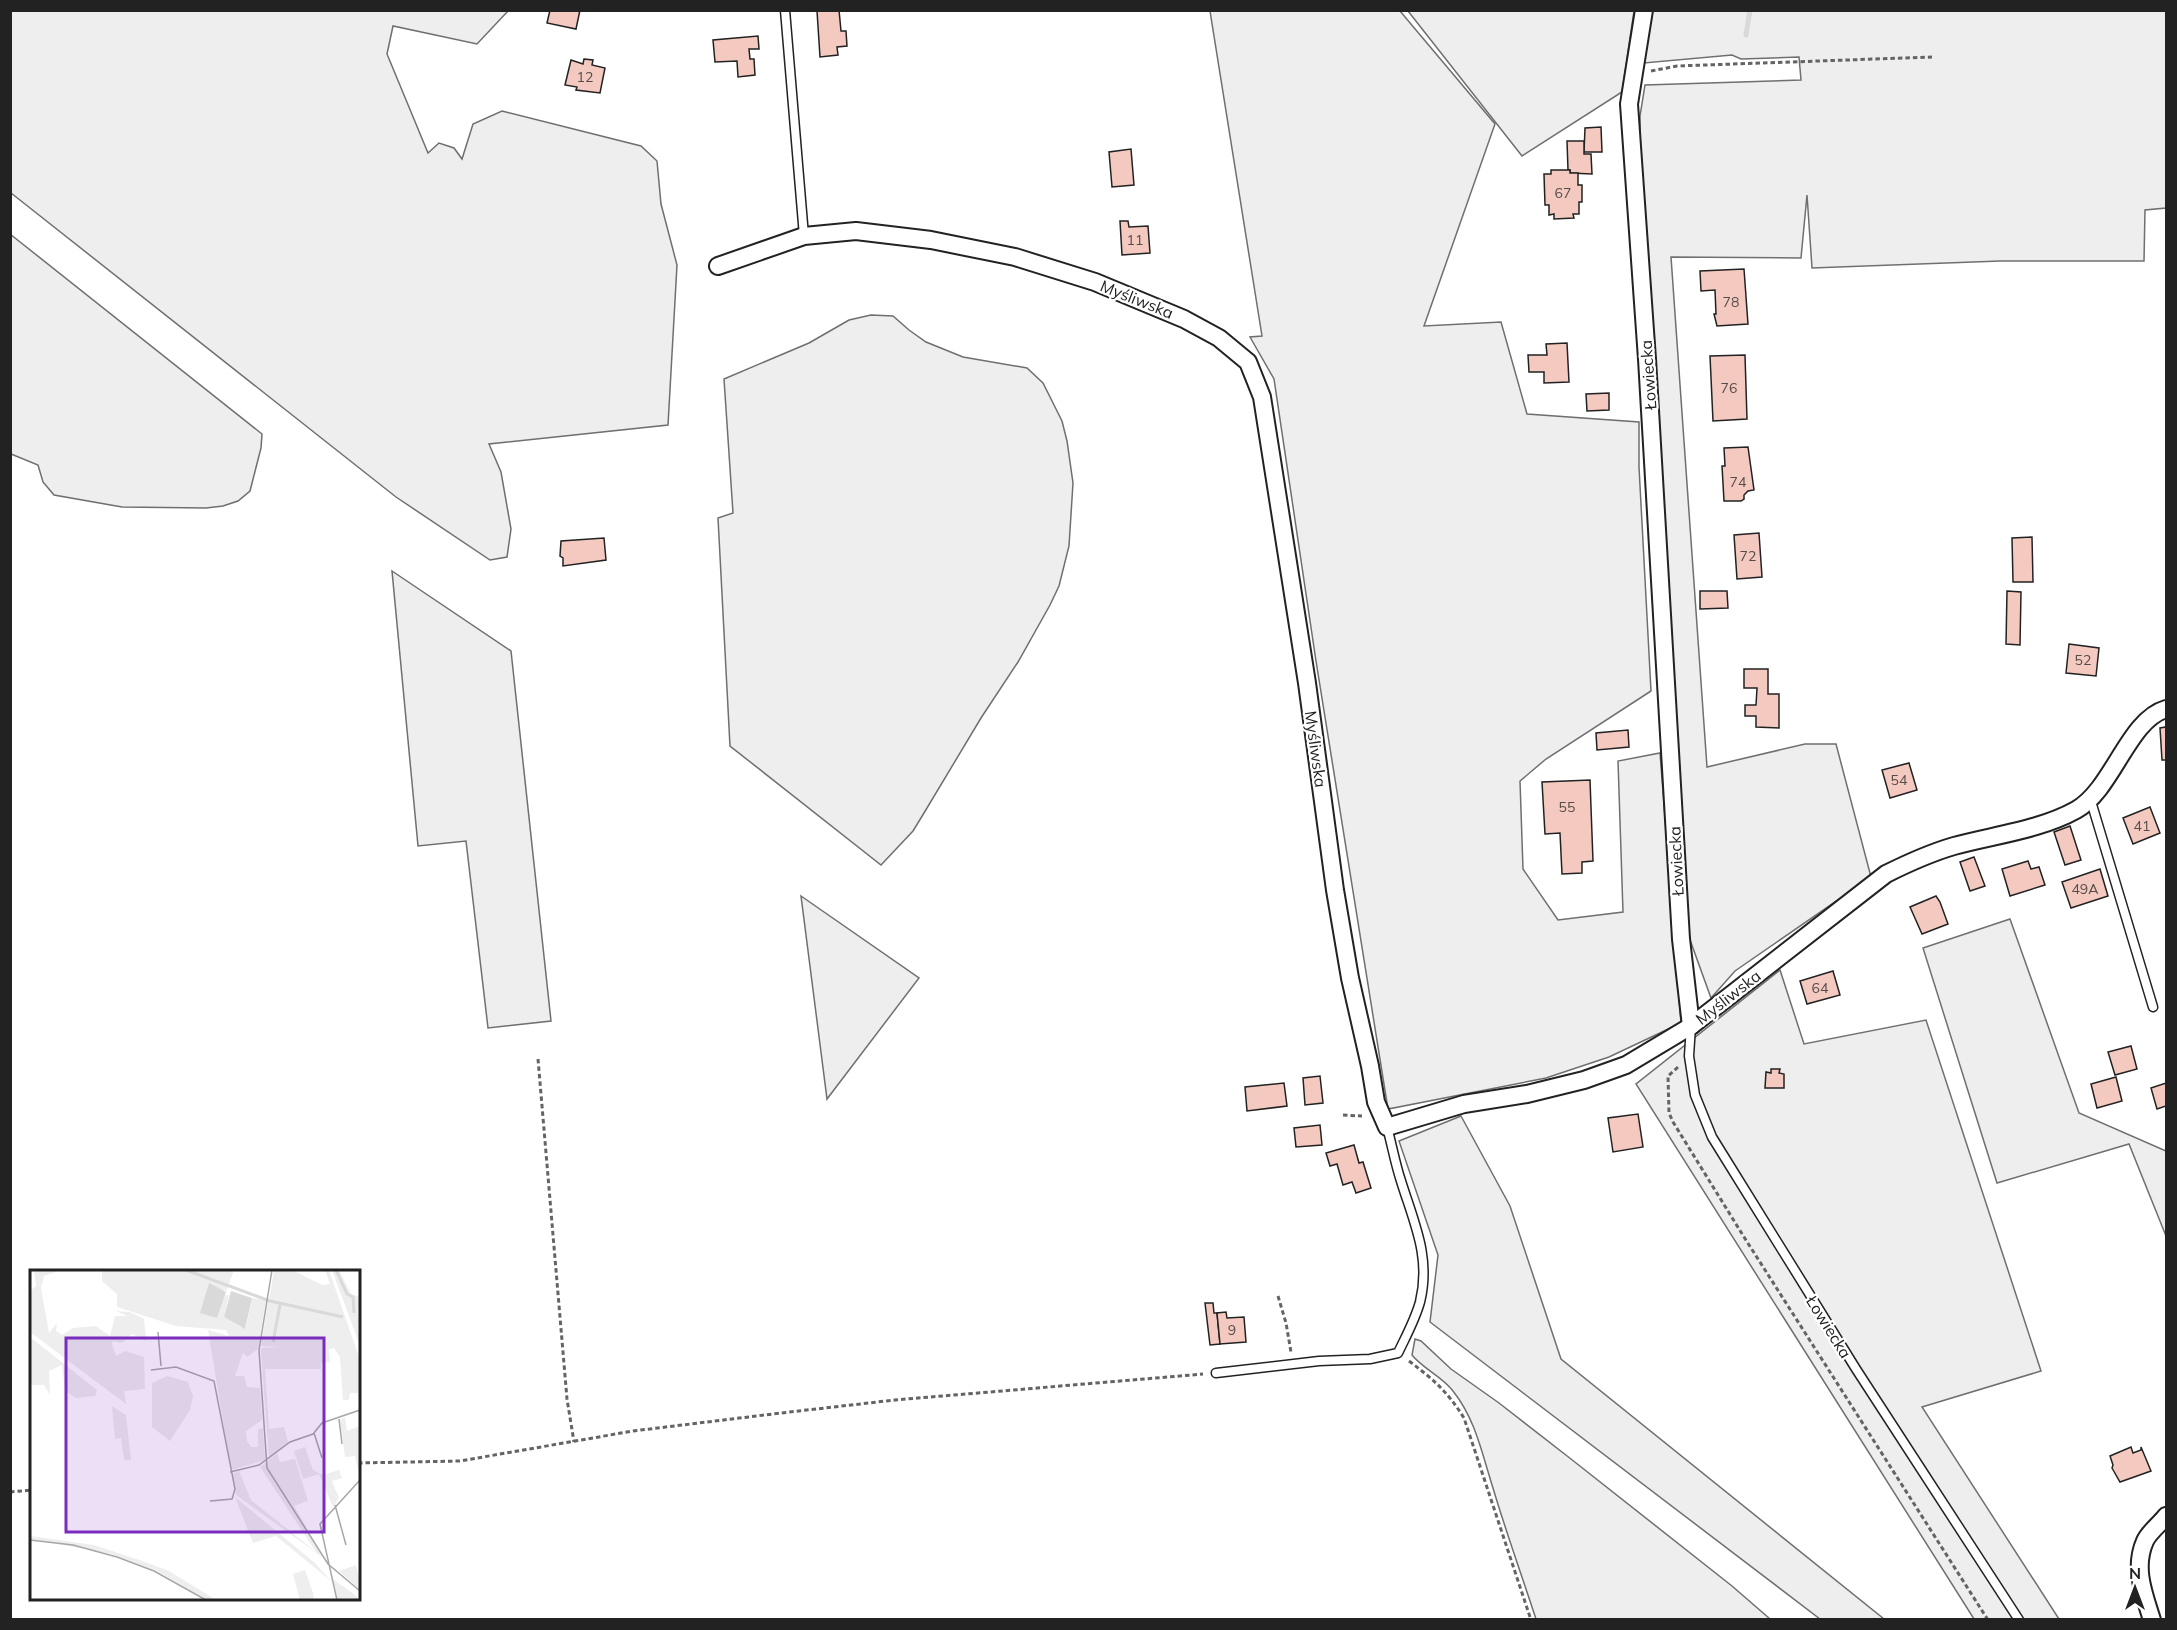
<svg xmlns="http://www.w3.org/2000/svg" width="2177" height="1630" viewBox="0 0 2177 1630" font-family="Mulish,sans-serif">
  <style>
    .green { fill: #eee; stroke: #6f6f6f; stroke-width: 1.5 }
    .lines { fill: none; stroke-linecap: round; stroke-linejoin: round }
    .stream { stroke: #d9d9d9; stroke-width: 5 }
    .building { fill: #f3c9c0; stroke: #222; stroke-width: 1.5 }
    .lane-casing { stroke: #222; stroke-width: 11 }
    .street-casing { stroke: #222; stroke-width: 20 }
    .path { stroke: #646464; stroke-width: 3; stroke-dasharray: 4.5 3; stroke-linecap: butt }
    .lane { stroke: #fff; stroke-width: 8 }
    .street { stroke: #fff; stroke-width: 16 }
    .labels { text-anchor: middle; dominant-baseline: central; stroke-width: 4.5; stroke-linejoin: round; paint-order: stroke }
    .number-label { font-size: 14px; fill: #564c4a }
    .street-label { font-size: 16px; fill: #222; stroke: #fff }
    .inset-river { fill: none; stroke: #d9d9d9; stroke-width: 3 }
    .inset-road { fill: none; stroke: #a7a7a7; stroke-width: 1.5 }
    .view { fill: #7b2cbf; fill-opacity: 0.15; stroke: #7b2cbf; stroke-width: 3 }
    .inset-edge { fill: none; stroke: #222; stroke-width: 3 }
  </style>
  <rect width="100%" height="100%" fill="#fff"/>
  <g class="green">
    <polygon points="10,11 508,11 477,44 393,26 387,54 428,153 439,143 454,148 462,159 473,124 502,111 641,146 657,161 661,204 677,265 668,425 489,444 501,472 511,529 507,557 490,560 396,497 11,193"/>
    <polygon points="1210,11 1400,11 1495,124 1424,326 1501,322 1527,414 1639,422 1639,467 1651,691 1546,759 1520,781 1523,869 1558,920 1623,912 1618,761 1660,753 1681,1023 1609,1057 1546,1078 1388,1109 1316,661 1274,379 1250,337 1262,336"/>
    <polygon points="1408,11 1634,11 1622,92 1522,156"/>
    <polygon points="1652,11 2166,11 2166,208 2145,210 2144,261 2000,261 1812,268 1807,195 1801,258 1671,257 1707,767 1805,744 1836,744 1871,877 1735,971 1711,998 1689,937 1640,149 1640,116 1645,85 1801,80 1799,57 1741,59 1732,55 1644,63"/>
    <polygon points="10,234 262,434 261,448 250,491 238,501 223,506 206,508 122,507 54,495 43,482 38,465 11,454"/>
    <polygon points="871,315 893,316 909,330 926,342 963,357 1027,368 1043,383 1062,421 1067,441 1073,483 1069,546 1059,586 1050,605 1018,662 981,718 924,813 913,831 881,865 730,746 718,518 733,513 724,379 809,343 849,320"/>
    <polygon points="392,571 511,651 551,1021 488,1028 466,841 418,846"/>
    <polygon points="801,896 919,978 827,1099"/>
    <polygon points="2010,919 2079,1113 2166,1151 2166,1236 2129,1144 1997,1183 1923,948"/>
    <polygon points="1780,970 1804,1044 1926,1020 2041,1371 1922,1407 2059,1619 1974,1619 1636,1084"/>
    <polygon points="1461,1116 1510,1206 1561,1359 1884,1619 1820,1619 1430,1322 1438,1255 1399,1141"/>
    <path d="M1415 1339 1421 1341 1451 1369 1499 1403 1571 1459 1732 1586 1770 1619H1536C1522 1576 1506 1532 1493 1488 1482 1454 1476 1420 1453 1391 1442 1376 1423 1369 1412 1355Z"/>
  </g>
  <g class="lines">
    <polyline class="stream" points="1746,35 1750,10"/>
  </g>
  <g class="building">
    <polygon points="550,10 580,10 576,29 547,23"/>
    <polygon points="839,10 841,31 846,31 847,46 837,47 838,55 820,57 817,11"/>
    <polygon points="758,36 759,49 749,49 750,59 754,59 755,75 738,77 737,61 715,62 713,40"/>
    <polygon points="584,59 593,60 592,65 605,68 600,93 576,90 577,87 565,85 571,60 583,64"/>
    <polygon points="1601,127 1602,152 1584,152 1585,128"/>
    <polygon points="1567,141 1584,141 1584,154 1591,154 1592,174 1570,173 1570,170 1568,170"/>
    <polygon points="1131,149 1134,185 1112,187 1109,152"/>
    <polygon points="1551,170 1570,170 1570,173 1578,173 1578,185 1582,185 1582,202 1579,202 1579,214 1573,214 1574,218 1554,219 1554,214 1549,215 1549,205 1545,205 1544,174 1551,174"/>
    <polygon points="1120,221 1128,221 1129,227 1148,226 1150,253 1122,255"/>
    <polygon points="1744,269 1748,324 1717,326 1714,314 1716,314 1715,290 1701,291 1700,271"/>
    <polygon points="1567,343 1569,382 1544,383 1544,372 1529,372 1528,355 1547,355 1546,344"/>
    <polygon points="1745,355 1747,419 1713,421 1710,356"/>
    <polygon points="1609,393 1609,410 1587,411 1586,394"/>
    <polygon points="1748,447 1754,490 1748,491 1744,495 1744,499 1741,501 1724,501 1722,466 1725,466 1724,448"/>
    <polygon points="1759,533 1762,577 1737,579 1734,535"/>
    <polygon points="2032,537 2033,582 2013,582 2012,538"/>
    <polygon points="604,538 606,560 563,566 563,558 560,556 561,541"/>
    <polygon points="1700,591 1727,591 1728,608 1700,609"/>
    <polygon points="2007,591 2021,592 2020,645 2006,644"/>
    <polygon points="2069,644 2099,648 2096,676 2066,673"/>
    <polygon points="1744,669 1768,669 1768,694 1779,694 1779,728 1756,727 1756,716 1745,716 1745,705 1756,705 1757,688 1744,688"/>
    <polygon points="2166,727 2166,760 2162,760 2160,728"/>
    <polygon points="1628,730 1629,747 1597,750 1596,733"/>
    <polygon points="1909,763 1917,790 1890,798 1882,770"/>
    <polygon points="1590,780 1593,861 1582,862 1582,873 1562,874 1560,833 1545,834 1542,782"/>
    <polygon points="2150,807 2160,833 2133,844 2123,818"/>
    <polygon points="2070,826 2081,860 2065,865 2054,832"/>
    <polygon points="1974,857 1985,886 1970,891 1960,862"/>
    <polygon points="2028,861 2031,869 2039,867 2045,885 2010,896 2002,869"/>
    <polygon points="2100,869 2108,896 2071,908 2062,882"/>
    <polygon points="1936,896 1940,902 1948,924 1922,934 1910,907"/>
    <polygon points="1833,971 1840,995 1807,1004 1800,981"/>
    <polygon points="2131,1046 2137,1069 2115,1075 2108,1052"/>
    <polygon points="1771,1069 1780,1069 1779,1073 1784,1074 1784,1088 1765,1088 1766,1072 1771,1073"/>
    <polygon points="1320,1076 1323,1103 1305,1105 1303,1078"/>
    <polygon points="2116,1077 2122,1101 2097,1108 2091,1084"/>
    <polygon points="1284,1083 1287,1106 1247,1111 1245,1087"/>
    <polygon points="2166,1083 2166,1106 2157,1109 2151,1088"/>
    <polygon points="1638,1114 1643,1147 1613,1152 1608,1118"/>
    <polygon points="1320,1125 1322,1145 1296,1147 1294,1128"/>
    <polygon points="1354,1145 1359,1163 1363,1162 1371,1188 1356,1193 1352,1182 1343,1185 1337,1164 1330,1166 1326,1153"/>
    <polygon points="1205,1303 1213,1303 1214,1313 1217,1313 1220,1344 1210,1345"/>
    <polygon points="1226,1312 1227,1318 1244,1317 1246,1342 1220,1344 1217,1313"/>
    <polygon points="2131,1447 2133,1453 2141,1450 2141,1447 2151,1471 2120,1482 2112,1468 2113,1465 2110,1456"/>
  </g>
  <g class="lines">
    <g class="lane-casing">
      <g id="lane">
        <polyline points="785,10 804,236"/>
        <polyline points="2090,798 2153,1007"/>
        <polyline points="1691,1026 1689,1056 1695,1095 1712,1137 1856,1369 2019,1620"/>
        <path d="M1216 1373 1319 1361 1370 1359 1398 1353C1406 1336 1415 1320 1420 1302 1431 1257 1414 1223 1401 1181 1395 1163 1392 1145 1387 1127"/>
      </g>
    </g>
    <g class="street-casing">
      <g id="street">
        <polyline points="1644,10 1629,104 1647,359 1681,939 1691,1026"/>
        <path d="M718 266 804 236 856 231 931 240 1015 257 1095 282 1184 319 1219 338 1248 362 1262 397 1307 683 1335 890 1350 978 1370 1066 1376 1102 1387 1127 1464 1104 1527 1094 1584 1080 1626 1065 1691 1026 1886 874C1908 863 1930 853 1954 846 1994 835 2040 830 2076 810 2113 789 2128 720 2166 709"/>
        <path d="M2152 1620C2144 1594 2133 1568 2145 1541 2149 1532 2160 1524 2166 1516"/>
      </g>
    </g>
    <g class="path">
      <polyline points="1651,71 1677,66 1932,57"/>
      <polyline points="538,1059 567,1399 574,1442"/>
      <polyline points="1678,1067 1668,1076 1669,1113 1673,1122 1744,1237 1988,1620"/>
      <polyline points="1343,1115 1362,1116"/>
      <polyline points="1278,1296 1286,1323 1291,1352"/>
      <path d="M1409 1361C1434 1380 1447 1391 1464 1418L1531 1620"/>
      <polyline points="358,1463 460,1461 633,1431 781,1413 895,1400 1203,1374"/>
      <polyline points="10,1492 32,1490"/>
    </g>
    <use href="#lane" class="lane"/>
    <use href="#street" class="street"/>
  </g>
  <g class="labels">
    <g class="number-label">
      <text x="585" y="77">12</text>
      <text x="1563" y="193">67</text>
      <text x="1135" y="240">11</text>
      <text x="1731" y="302">78</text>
      <text x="1729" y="388">76</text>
      <text x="1738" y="482">74</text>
      <text x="1748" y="556">72</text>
      <text x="2083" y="660">52</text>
      <text x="1899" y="780">54</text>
      <text x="1567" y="807">55</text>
      <text x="2142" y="826">41</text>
      <text x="2085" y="889">49A</text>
      <text x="1820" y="988">64</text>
      <text x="1232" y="1330">9</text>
    </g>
    <g class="street-label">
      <text transform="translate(1137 299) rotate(22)">Myśliwska</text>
      <text transform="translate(1648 375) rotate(-94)">Łowiecka</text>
      <text transform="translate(1316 749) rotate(82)">Myśliwska</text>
      <text transform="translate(1676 861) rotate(-93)">Łowiecka</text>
      <text transform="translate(1728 997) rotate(-38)">Myśliwska</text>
      <text transform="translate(1829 1327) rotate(58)">Łowiecka</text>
    </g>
  </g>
  <g transform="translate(30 1270)">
    <rect width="330" height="330" fill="#fff"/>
    <path d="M4 0H31L14 6 11 18 19 63 27 53 26 61 32 65 43 58 66 56 80 66 85 46H97L86 41 100 42 114 49 116 71 102 64 92 73 83 71 82 74 86 86 95 81 114 87 115 119 94 121 96 134 0 62V21L6 16ZM72 0H204L196 22 194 19 187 48 195 25H199L194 47 211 57H216L222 28 236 30 228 79 217 87 213 83 205 106H214L217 117 230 118 232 150 216 161 217 171 221 177H228V159L233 158 235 190 201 200 178 60 199 66 196 60 146 56 87 37V24L72 11ZM244 0H262L292 15 300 14 295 0H299L330 90V139L328 123H320L319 130H313L310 87 304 78 299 79 300 92 291 93V99H235L239 159 254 157 258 172 239 187 231 82V78L250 77 231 76 238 31 312 47 239 30ZM302 0H309L321 24 330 27V76ZM0 67 67 120 65 126 46 128 35 121 32 95 19 101 20 125 14 115H0ZM137 106 158 112 163 126 160 140 140 171 122 157V113ZM82 136 96 145 101 190H94L91 168 85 169ZM315 147 317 161 330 156V207L325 186 315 187 310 150ZM275 177 283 200 293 205 309 200 312 208 302 211 309 228 303 237 289 204 273 209 264 181ZM247 183 250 192 265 189 278 231 264 236 295 289 206 225 202 204 209 201 221 230 286 282 230 197ZM205 227 285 293 301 311 246 266 223 273ZM0 266 64 275 109 290 139 301 186 330H178L127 301 82 284 0 269ZM326 295 330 312V320L309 301ZM275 300 283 323 284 330H270L263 304ZM303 309 321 322 330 330H308Z" fill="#eee"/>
    <path d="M179 13 196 22 187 48 170 43ZM201 21 222 28 215 59 194 47Z" fill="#d9d9d9"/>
    <path class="inset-river" d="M156 0 240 31 313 47M306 0 317 24 323 27 324 43M243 72 250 35"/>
    <path class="inset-road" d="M242 0 229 80 237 198 298 294 330 321M128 62 131 96M121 100 146 97 184 111 205 219 202 229 180 231M309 149 312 174M284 163 292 188M200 202 229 195 260 172 283 164 292 153 330 140M305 235 316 275M0 270 43 275 87 287 124 301 176 330M307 330 290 254 330 210"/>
    <path class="view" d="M36 68H294V262H36Z"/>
    <rect width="330" height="330" class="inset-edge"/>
  </g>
  <rect width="2177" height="1630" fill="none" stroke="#222222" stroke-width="24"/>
  <g transform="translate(2135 1588)" stroke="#ffffff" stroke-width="4.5" paint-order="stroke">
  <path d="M0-4.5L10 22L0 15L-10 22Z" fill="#222222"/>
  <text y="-9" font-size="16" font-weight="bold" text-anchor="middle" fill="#222222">N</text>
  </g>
</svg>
